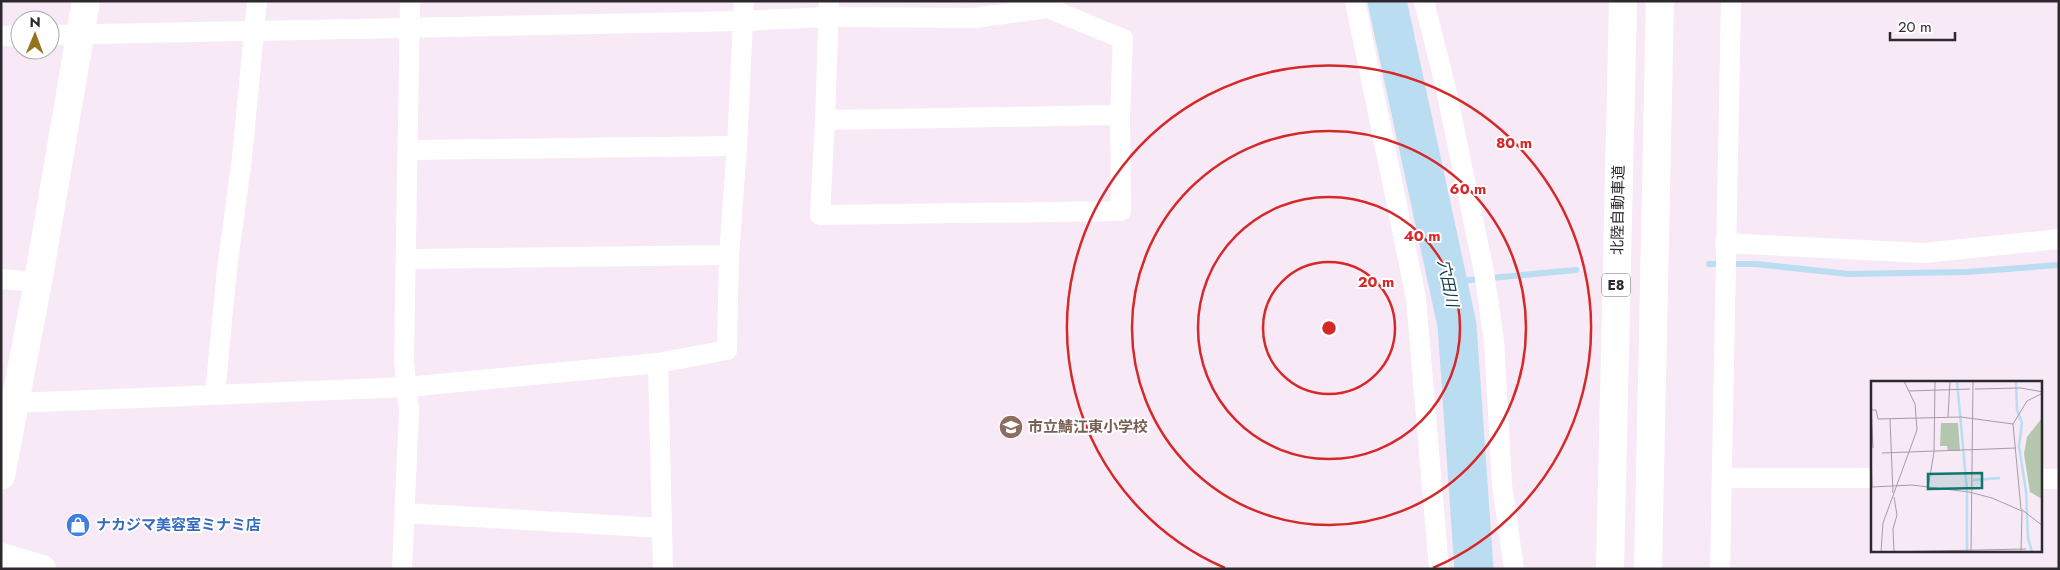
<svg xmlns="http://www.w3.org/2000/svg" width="2060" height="570" viewBox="0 0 2060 570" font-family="Jost,'Noto Sans JP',sans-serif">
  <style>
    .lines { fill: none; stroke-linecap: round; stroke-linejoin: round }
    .stream { stroke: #bbddf1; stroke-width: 6 }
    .river { stroke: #bbddf1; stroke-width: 39 }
    .street { stroke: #fff; stroke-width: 20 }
    .secondary { stroke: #fff; stroke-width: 28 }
    .highway { stroke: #fff; stroke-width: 28 }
    .ring { fill: none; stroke: #d62828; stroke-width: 2.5 }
    .labels { text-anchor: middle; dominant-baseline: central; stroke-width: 4; stroke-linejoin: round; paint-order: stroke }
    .shield { fill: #fff; stroke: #6c686c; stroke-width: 1 }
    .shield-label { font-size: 14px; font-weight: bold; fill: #2d282d }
    .street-label { font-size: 15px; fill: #2d282d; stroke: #fff }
    .education-label { font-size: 15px; font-weight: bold; fill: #785e54; stroke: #fff; text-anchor: start }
    .shop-label { font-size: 15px; font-weight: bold; fill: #366cbe; stroke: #fff; text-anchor: start }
    .water-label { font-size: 16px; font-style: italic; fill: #0d3a4f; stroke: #fff }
    .inset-river { fill: none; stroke: #bbddf1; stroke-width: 2.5 }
    .inset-road { fill: none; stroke: #a69ca6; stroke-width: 1 }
    .view { fill: #0f766e; fill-opacity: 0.15; stroke: #0f766e; stroke-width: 2.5 }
    .inset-edge { fill: none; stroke: #2d282d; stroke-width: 2.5 }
    .centre { fill: #d62828; stroke: #fff; stroke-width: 2.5 }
    .ring-label { font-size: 15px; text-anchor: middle; font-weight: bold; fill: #d62828; stroke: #fff; stroke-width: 4; stroke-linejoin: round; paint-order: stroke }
  </style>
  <rect width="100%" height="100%" fill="#f7e9f6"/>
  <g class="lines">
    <g class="stream">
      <polyline points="1709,264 1756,264 1848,274 1967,272 2059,265"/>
      <polyline points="1448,282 1576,270"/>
    </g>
    <polyline class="river" points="1387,1 1457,325 1474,569"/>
    <g class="street">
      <polyline points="829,1 825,120 1120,115 1123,39 1048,8"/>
      <polyline points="1355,1 1416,298 1439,569"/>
      <polyline points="1424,1 1446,89 1484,272 1494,341 1502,485 1514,569"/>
      <polyline points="50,35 743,21 828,17 974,18 1048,8 1054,1"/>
      <polyline points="1,36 20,36"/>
      <polyline points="825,120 820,215 1121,211 1120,115"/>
      <polyline points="408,150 737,146"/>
      <polyline points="1725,243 1924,253 2059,239"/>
      <polyline points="406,259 729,255"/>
      <polyline points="1,279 38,282"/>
      <polyline points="658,363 663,569"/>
      <polyline points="215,394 227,269 242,158 257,1"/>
      <polyline points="15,403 407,387 658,363 727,350 729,255 737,146 744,1"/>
      <polyline points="1722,478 1872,478"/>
      <polyline points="2041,479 2059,479"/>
      <polyline points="405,513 662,528"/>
      <polyline points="402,569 409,411 404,361 410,1"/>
      <polyline points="1720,569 1731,1"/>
    </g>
    <g class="secondary">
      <polyline points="1,476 38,282 86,1"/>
      <polyline points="1,557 42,569"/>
    </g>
    <g class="highway">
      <polyline points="1610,569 1623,1"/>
      <polyline points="1648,569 1660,1"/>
    </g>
  </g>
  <g class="ring">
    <circle cx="1329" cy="328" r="66"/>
    <circle cx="1329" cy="328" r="131"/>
    <circle cx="1329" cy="328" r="197"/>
    <path d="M1225 568A262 262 0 1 1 1433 568"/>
  </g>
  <defs>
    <g id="school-disc" transform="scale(1.25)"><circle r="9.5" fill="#8d6e63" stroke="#fff"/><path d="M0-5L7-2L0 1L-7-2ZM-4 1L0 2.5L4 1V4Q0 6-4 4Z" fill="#fff"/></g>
    <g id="shop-disc" transform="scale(1.25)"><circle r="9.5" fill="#3f7fe0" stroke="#fff"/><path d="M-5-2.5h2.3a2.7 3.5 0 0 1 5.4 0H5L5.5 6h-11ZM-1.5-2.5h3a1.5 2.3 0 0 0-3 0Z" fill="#fff"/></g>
  </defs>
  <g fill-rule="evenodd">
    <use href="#school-disc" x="1011" y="427"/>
    <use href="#shop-disc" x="78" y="525"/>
  </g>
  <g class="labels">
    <rect class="shield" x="1602" y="273.5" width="28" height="23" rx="4"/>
    <g class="shield-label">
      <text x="1616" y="285">E8</text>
    </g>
    <g class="street-label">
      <text transform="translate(1618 210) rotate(-89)">北陸自動車道</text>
    </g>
    <g class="education-label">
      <text x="1028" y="427">市立鯖江東小学校</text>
    </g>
    <g class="shop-label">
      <text x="96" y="525">ナカジマ美容室ミナミ店</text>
    </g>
    <g class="water-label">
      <text transform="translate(1448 283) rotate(78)">穴田川</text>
    </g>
  </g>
  <g transform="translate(1871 381)">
    <rect width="171" height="171" fill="#f7e9f6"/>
    <path d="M171 37V118L159 111 153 73 156 56ZM70 42H87L89 70H77L76 65H69Z" fill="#b4c6ae"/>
    <path class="inset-river" d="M86 0 96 110V171M145 0 146 29 151 42 148 65 155 110 157 157 161 171M102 99 129 97"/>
    <path class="inset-road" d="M104 8 150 7 172 11M38 10 99 8M0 23 2 67M0 29H5L7 38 90 36 142 43 150 128 172 145M77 36 79 0M19 38 22 112M142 43 156 20 172 12M0 67 1 106 41 104 98 111 121 117 151 130 150 171M11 72 145 67M57 107 63 71 64 0M10 171 12 142 46 49 44 23 33 0M14 171 155 168M23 171 22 148 26 134 23 116M100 171 102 0"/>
    <path class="view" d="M111 92V107L57 108V93Z"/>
    <rect width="171" height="171" class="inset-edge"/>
  </g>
  <circle cx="1329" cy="328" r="8" class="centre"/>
  <g class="ring-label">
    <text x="1514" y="148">80 m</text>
    <text x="1468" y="194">60 m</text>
    <text x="1422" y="241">40 m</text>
    <text x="1376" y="287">20 m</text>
  </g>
  <rect width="2060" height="570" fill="none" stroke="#2d282d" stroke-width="5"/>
  <g transform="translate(35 35) rotate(1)"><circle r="24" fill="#ffffff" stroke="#aba9ab"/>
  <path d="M0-4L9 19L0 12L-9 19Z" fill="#95731c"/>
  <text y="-8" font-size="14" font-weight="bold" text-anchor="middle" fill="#2d282d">N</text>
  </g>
  <path d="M1890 32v8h65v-8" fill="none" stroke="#2d282d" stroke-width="2.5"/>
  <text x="1898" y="32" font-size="15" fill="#2d282d" stroke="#ffffff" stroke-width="4" paint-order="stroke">20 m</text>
</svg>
